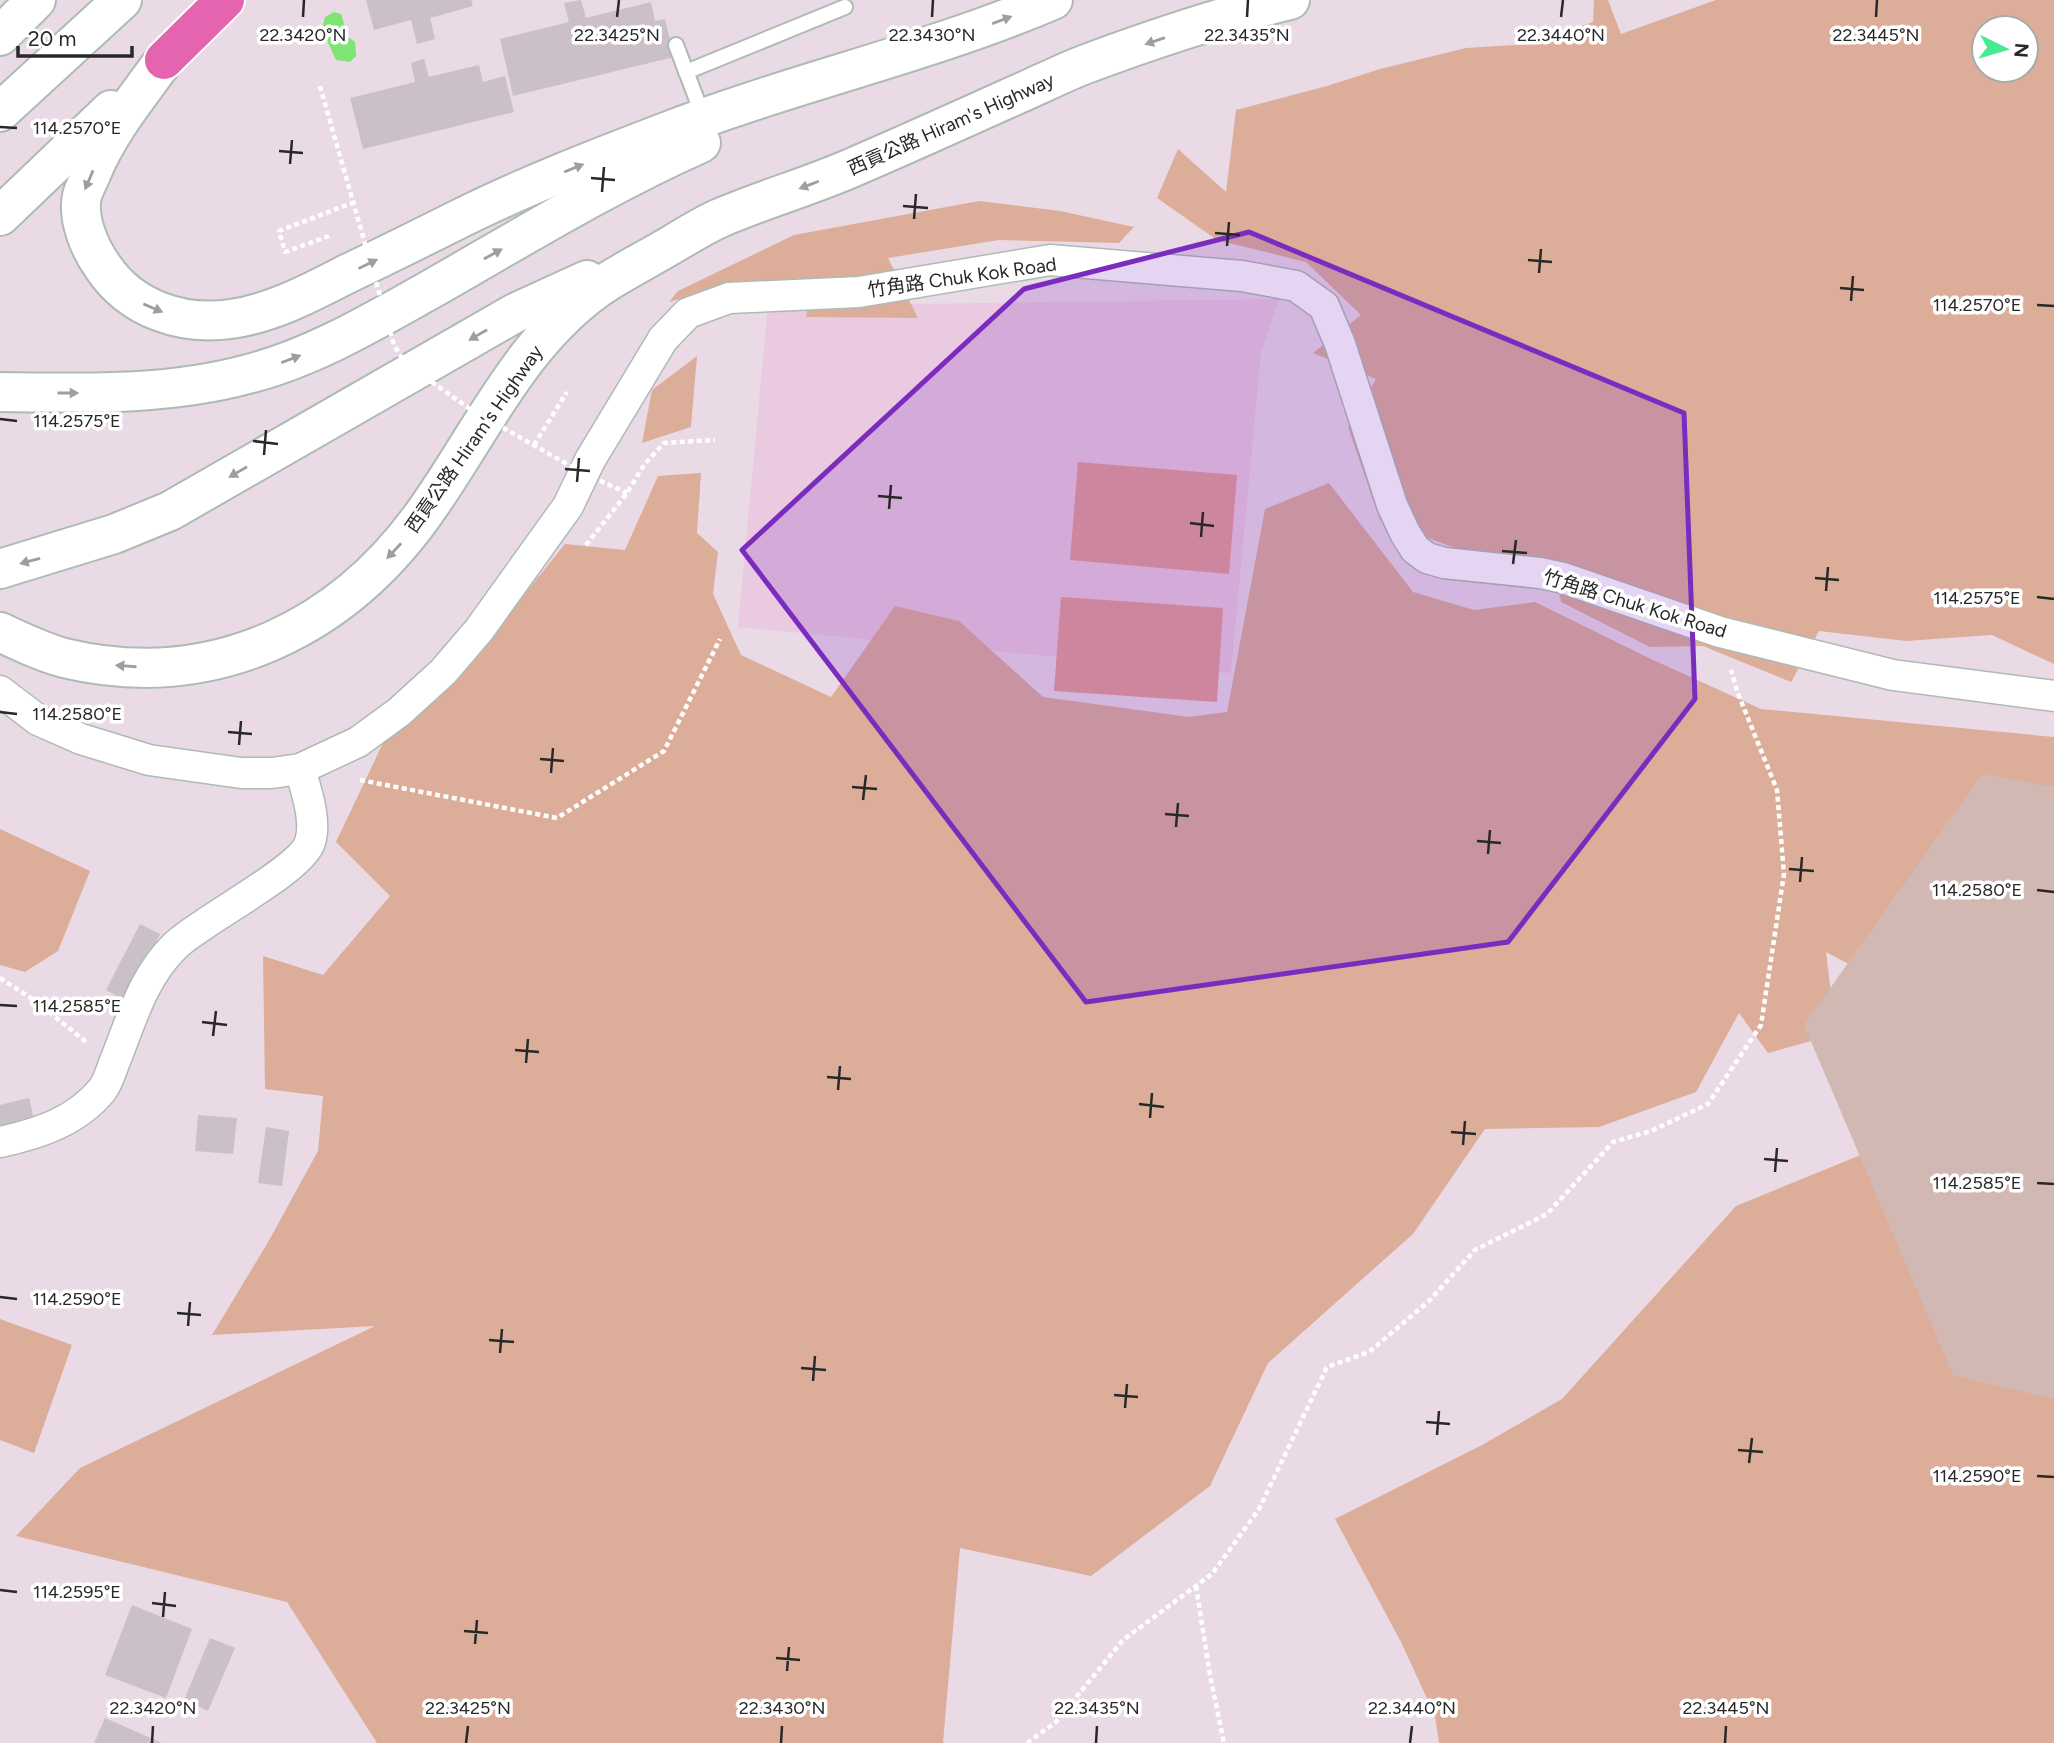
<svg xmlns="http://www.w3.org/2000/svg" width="2054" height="1743" viewBox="0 0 2054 1743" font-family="Figtree,'Noto Sans TC',sans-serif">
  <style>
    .education { fill: #eacae0 }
    .green { fill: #dcae9a; fill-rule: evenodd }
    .cemetery { fill: #d2b8b3 }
    .pitch { fill: #e39c97 }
    .water { fill: #7ee474 }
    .building { fill: #cbbfc8 }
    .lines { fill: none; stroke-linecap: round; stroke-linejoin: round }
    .service-casing { stroke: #aebbb4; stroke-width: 18 }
    .minor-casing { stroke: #aebbb4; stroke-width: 33 }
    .secondary-casing { stroke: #aebbb4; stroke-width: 42 }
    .primary-casing { stroke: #fff; stroke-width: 42 }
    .path { stroke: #fff; stroke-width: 4.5; stroke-dasharray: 5 3.5; stroke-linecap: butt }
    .service { stroke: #fff; stroke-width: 14 }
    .minor { stroke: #fff; stroke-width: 30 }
    .secondary { stroke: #fff; stroke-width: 38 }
    .primary { stroke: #e564af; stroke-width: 38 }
    .path-bridge { stroke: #fff; stroke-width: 4.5; stroke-dasharray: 5 3.5; stroke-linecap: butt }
    .oneway { fill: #9e9e9e }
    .marked { fill: #7b2cbf; fill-opacity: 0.2; stroke: #7b2cbf; stroke-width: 5; stroke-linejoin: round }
    .ticks { fill: none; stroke: #282828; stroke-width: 2.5 }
    .labels { text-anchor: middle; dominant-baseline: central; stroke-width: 7; stroke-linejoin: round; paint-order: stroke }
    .street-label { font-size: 19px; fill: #282828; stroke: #fff }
    .ticks-label { font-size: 18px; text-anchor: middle; fill: #282828; stroke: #fff; stroke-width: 7; stroke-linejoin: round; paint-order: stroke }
  </style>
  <rect width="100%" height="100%" fill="#e9dae6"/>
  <polygon class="education" points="1279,299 1261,352 1231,673 738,627 768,306"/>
  <g class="green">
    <path d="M1594 0H1608L1621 34 1716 0H2054V664L1992 635 1906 641 1819 631 1791 682 1703 646 1650 647 1561 602 1558 586 1380 520 1348 427 1376 379 1313 353 1361 315 1306 262 1217 240 1157 198 1178 149 1226 192 1236 110 1327 86 1380 69 1466 48 1528 44 1593 22ZM1984 28H2026V70H1984Z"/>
    <polygon points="979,201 1060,211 1134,227 1119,243 999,240 888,258 918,318 806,317 812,281 727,286 669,302 678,291 794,235"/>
    <polygon points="697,356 691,427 642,443 652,390"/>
    <polygon points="701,473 697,533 718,552 713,594 741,655 831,697 895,606 959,621 1043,697 1189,717 1227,712 1265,509 1329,483 1413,592 1474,610 1535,602 1651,659 1761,709 2054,737 2054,853 1939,1012 1826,952 1836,1034 1768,1053 1739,1013 1696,1092 1599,1127 1485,1129 1413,1234 1268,1363 1210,1486 1091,1576 960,1548 943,1743 377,1743 287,1602 16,1536 80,1468 375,1326 212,1335 267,1244 318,1151 323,1096 265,1089 263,956 323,975 390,896 336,842 383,743 446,691 565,544 625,550 658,476"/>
    <polygon points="0,829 90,871 58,951 25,972 0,965"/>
    <polygon points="1885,1145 2054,1368 2054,1743 1439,1743 1435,1716 1401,1642 1335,1519 1482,1445 1562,1399 1736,1206"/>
    <polygon points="0,1319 72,1345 34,1453 0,1440"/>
  </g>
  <polygon class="cemetery" points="1982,774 2054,787 2054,1399 1953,1375 1804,1025"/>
  <g class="pitch">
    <polygon points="1078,462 1237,475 1229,574 1070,560"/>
    <polygon points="1061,597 1223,608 1217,702 1054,691"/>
  </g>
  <polygon class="water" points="334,12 341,14 348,37 355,42 356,56 350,62 336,60 322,29 325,17"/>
  <g class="building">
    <polygon points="366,0 471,0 473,6 430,18 435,39 417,44 411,20 374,30"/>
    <polygon points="581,0 586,18 651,2 655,21 665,19 674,57 513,96 500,39 569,22 564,3"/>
    <polygon points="424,59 429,77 479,65 483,82 505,76 514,112 363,149 350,98 415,82 411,63"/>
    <polygon points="140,924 160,934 126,1001 106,990"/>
    <polygon points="29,1098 34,1120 0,1127 0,1105"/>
    <polygon points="198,1115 237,1118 233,1154 195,1151"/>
    <polygon points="266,1127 289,1131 282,1186 258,1183"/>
    <polygon points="132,1605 192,1629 166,1698 105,1675"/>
    <polygon points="210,1638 235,1648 208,1711 184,1700"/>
    <polygon points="105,1718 162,1743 94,1743"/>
  </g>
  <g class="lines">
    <g class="service-casing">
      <g id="service">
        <polyline points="676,45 703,116"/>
        <polyline points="686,72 845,7"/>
      </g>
    </g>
    <g class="minor-casing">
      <g id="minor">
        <polyline points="0,691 38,720 81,739 149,760 241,773 272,773 300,769 358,742 399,712 443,672 479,630 568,506 590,460 663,339 688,313 729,298 859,292 1050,260 1242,276 1296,286 1324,306 1340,344 1392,505 1405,533 1415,549 1427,558 1444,563 1540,573 1563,578 1720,632 1893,675 2054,696"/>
        <path d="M0 1142C38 1134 77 1121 102 1090 109 1081 112 1067 117 1056 132 1017 145 974 176 945 202 920 302 870 310 842 317 821 306 790 300 769"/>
      </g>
    </g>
    <g class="secondary-casing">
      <g id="secondary">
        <polyline points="0,36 36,0"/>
        <path d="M164 60C138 96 109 131 92 172 89 180 84 188 82 196 77 219 90 249 103 267 131 309 182 326 231 319 273 313 312 292 349 273 387 255 425 236 463 217 528 185 595 159 663 133 791 83 926 54 1053 0"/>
        <polyline points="0,112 122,0"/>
        <polyline points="0,216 111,110"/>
        <path d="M0 392C83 393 167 396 248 374 311 358 369 324 426 292 516 241 606 185 701 143"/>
        <polyline points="0,569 114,534 170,511 515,313 587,280"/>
        <path d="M0 632C21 642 42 652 64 658 215 694 348 627 432 502 485 425 526 334 607 282 628 269 651 257 673 244 688 235 704 225 720 218 764 199 811 186 856 166 907 144 958 121 1009 98 1035 87 1060 74 1086 64 1153 39 1221 16 1290 0"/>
      </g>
    </g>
    <g class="primary-casing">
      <polyline id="primary" points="164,60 225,0"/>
    </g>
    <g class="path">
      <polyline points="329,236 285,252 279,231 352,203"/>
      <polyline points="534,445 567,392"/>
      <polyline points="586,545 627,493 644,465 664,443 715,440"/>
      <polyline points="360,780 557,818 664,751 720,639"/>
      <polyline points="0,978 37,1002 86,1042"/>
      <polyline points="1196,1586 1210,1675 1224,1743"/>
      <polyline points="1027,1743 1056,1722 1123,1640 1212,1574 1259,1509 1327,1367 1369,1352 1429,1301 1475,1250 1547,1214 1613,1142 1651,1131 1708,1104 1761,1025 1784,874 1777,790 1737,691 1731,670"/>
    </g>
    <use href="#service" class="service"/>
    <use href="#minor" class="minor"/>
    <use href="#secondary" class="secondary"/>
    <use href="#primary" class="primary"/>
    <polyline class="path-bridge" points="320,86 394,345 405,363 470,409 581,472 627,493"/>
  </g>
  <defs><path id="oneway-solid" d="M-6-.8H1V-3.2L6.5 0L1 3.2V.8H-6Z" transform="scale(1.75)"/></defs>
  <g class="oneway">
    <use href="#oneway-solid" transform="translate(1002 20) rotate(-21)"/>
    <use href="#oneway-solid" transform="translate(1155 41) rotate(161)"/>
    <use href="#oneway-solid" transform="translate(574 168) rotate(-22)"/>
    <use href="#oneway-solid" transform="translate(89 180) rotate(113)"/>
    <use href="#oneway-solid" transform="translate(809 185) rotate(159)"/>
    <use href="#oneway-solid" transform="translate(493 254) rotate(-29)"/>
    <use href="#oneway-solid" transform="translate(368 264) rotate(-26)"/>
    <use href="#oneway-solid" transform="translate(153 308) rotate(23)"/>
    <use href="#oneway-solid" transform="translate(478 335) rotate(150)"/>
    <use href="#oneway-solid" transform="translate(291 359) rotate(-21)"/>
    <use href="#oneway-solid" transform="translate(68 393)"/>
    <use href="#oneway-solid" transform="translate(238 472) rotate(150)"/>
    <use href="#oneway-solid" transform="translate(394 551) rotate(133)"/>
    <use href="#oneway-solid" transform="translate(30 561) rotate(165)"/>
    <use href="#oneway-solid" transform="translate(126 666) rotate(-176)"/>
  </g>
  <path class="marked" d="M1249 232 1684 413 1695 699 1508 942 1086 1002 742 550 1024 289Z"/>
  <path class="ticks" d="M303 17 304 0M617 17 619 0M932 17 933 0M1247 17 1248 0M1561 17 1563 0M1876 17 1877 0M0 127 17 128M279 151 303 153M290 164 292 140M591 178 615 180M602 192 604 167M903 206 928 208M914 219 916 194M1215 233 1240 235M1227 246 1229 222M1528 260 1552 262M1539 273 1541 249M1840 288 1864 290M1851 301 1853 276M2037 305 2054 306M0 419 17 421M253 441 278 444M264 455 266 430M565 469 590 471M577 482 579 458M878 496 902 498M889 509 891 485M1190 523 1214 526M1201 537 1203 512M1502 551 1527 553M1513 564 1516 540M1815 578 1839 580M1826 591 1828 567M2037 597 2054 599M0 712 17 714M228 732 252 734M239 745 241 721M540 759 564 761M551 773 553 748M852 787 877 789M863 800 866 775M1165 814 1189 816M1176 827 1178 803M1477 841 1501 843M1488 854 1490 830M1789 869 1814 871M1800 882 1802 857M2037 890 2054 892M0 1005 17 1006M202 1022 227 1025M213 1036 216 1011M515 1050 539 1052M526 1063 528 1039M827 1077 851 1079M838 1090 840 1066M1139 1104 1164 1107M1150 1118 1152 1093M1451 1132 1476 1134M1463 1145 1465 1121M1764 1159 1788 1161M1775 1172 1777 1148M2037 1183 2054 1184M0 1297 17 1299M177 1313 201 1315M188 1326 190 1302M489 1340 514 1342M500 1353 502 1329M801 1368 826 1370M813 1381 815 1356M1114 1395 1138 1397M1125 1408 1127 1384M1426 1422 1450 1424M1437 1435 1439 1411M1738 1450 1763 1452M1749 1463 1752 1438M2037 1476 2054 1477M0 1590 17 1592M152 1603 176 1606M163 1617 165 1592M464 1631 488 1633M475 1644 477 1620M776 1658 800 1660M787 1671 789 1647M152 1743 153 1726M466 1743 468 1726M781 1743 782 1726M1096 1743 1097 1726M1410 1743 1412 1726M1725 1743 1726 1726"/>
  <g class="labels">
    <g class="street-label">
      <text transform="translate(951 124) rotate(-24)">西貢公路 Hiram's Highway</text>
      <text transform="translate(962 277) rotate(-8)">竹角路 Chuk Kok Road</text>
      <text transform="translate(474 439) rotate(-55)">西貢公路 Hiram's Highway</text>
      <text transform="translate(1635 604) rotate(17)">竹角路 Chuk Kok Road</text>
    </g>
  </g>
  <g class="ticks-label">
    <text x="303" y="41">22.3420°N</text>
    <text x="617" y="41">22.3425°N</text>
    <text x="932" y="41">22.3430°N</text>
    <text x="1247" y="41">22.3435°N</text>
    <text x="1561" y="41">22.3440°N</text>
    <text x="1876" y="41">22.3445°N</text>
    <text x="77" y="134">114.2570°E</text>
    <text x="1977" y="311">114.2570°E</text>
    <text x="77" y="427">114.2575°E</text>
    <text x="1977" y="604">114.2575°E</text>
    <text x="77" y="720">114.2580°E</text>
    <text x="1977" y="896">114.2580°E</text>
    <text x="77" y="1012">114.2585°E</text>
    <text x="1977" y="1189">114.2585°E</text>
    <text x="77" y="1305">114.2590°E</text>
    <text x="1977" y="1482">114.2590°E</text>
    <text x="77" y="1598">114.2595°E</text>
    <text x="153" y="1714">22.3420°N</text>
    <text x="468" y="1714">22.3425°N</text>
    <text x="782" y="1714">22.3430°N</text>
    <text x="1097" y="1714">22.3435°N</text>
    <text x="1412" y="1714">22.3440°N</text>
    <text x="1726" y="1714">22.3445°N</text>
  </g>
  <g transform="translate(2005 49) rotate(95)"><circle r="33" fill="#ffffff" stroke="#a9a9a9" stroke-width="2"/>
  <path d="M0-5L12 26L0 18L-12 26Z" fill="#45eb91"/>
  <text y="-10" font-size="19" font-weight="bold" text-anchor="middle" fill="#282828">N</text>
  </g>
  <path d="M18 46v10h114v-10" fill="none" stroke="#282828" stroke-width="3.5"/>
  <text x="28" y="46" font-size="21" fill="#282828" stroke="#ffffff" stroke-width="5" paint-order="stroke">20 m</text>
</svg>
